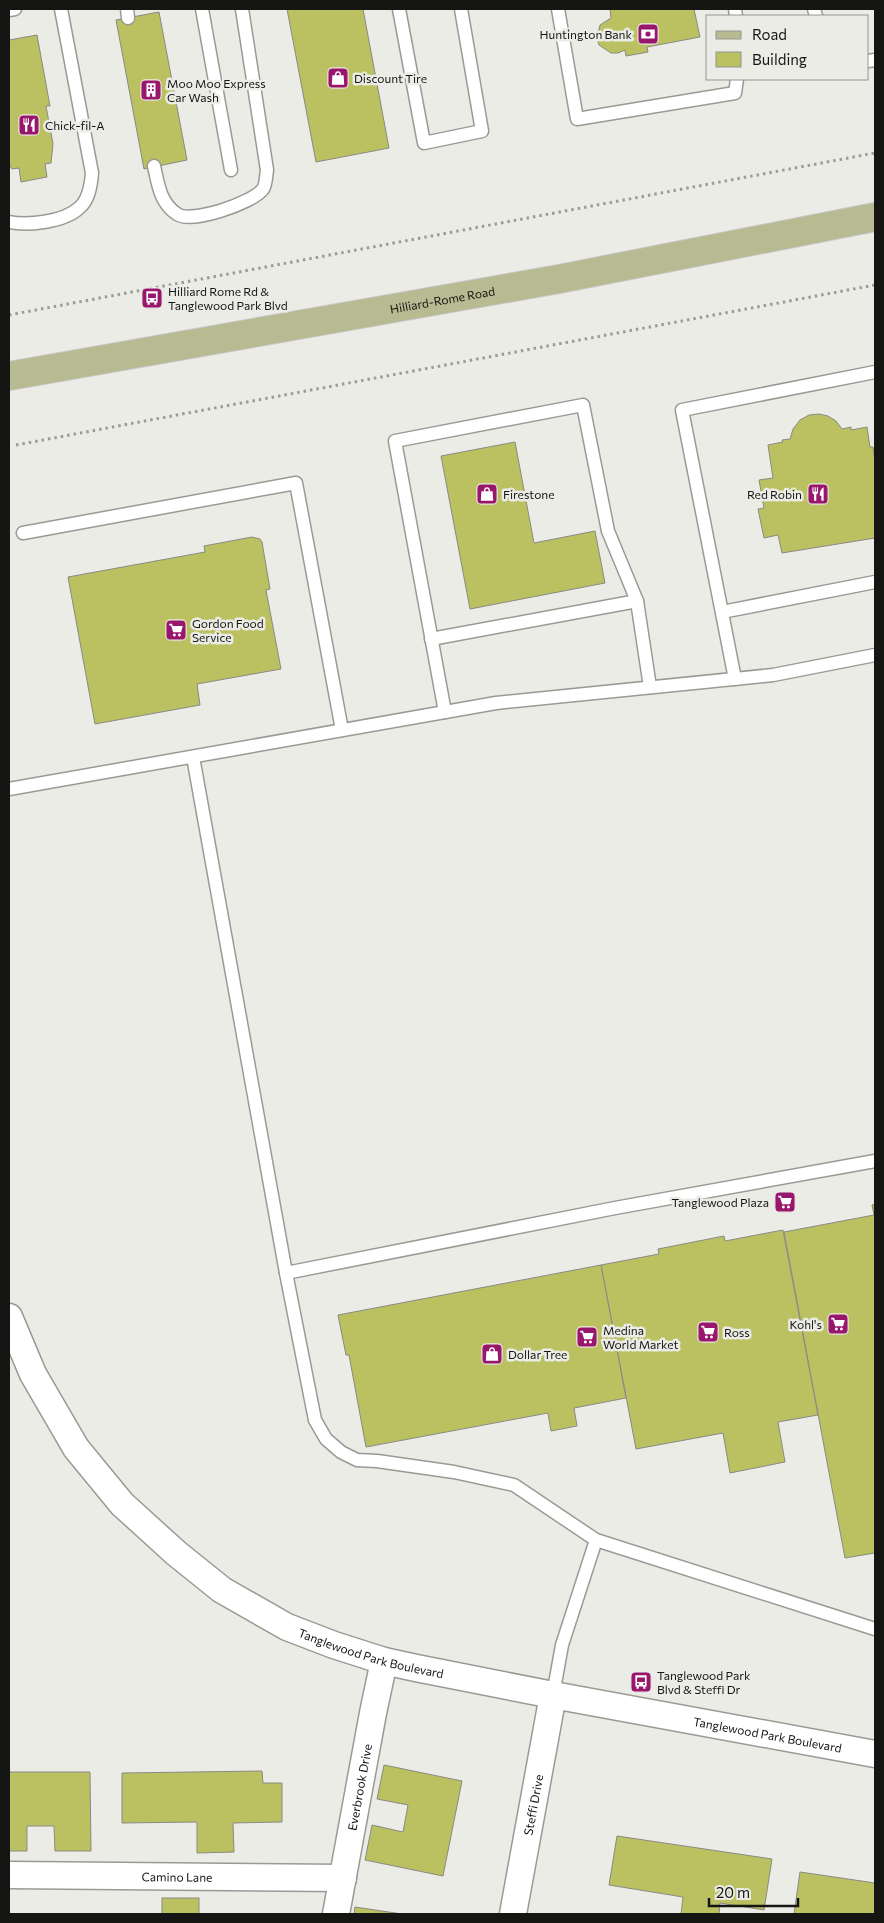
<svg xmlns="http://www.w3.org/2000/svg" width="884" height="1923" viewBox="0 0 884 1923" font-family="Commissioner,sans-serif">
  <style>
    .building { fill: #bbc060; stroke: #8a8a85 }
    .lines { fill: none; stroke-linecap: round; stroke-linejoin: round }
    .lane-casing { stroke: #9a9a95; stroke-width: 15 }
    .street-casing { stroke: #9a9a95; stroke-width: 29 }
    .primary-casing { stroke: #c7c7c7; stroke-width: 30 }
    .path { stroke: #9b9c97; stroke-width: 3; stroke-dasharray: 2.5 4; stroke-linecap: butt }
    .lane { stroke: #fff; stroke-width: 12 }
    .street { stroke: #fff; stroke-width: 26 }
    .primary { stroke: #b8ba91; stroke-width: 28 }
    .labels { text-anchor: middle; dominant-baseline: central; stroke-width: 5; stroke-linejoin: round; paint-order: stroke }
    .poi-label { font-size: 12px; fill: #151514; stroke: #ebece6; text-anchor: start }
    .street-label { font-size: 12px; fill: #151514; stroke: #ebece6 }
  </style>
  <rect width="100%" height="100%" fill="#ebece6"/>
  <g class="building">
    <polygon points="287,9 363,9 389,148 316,162"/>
    <polygon points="610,9 694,9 700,37 647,47 648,52 626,56 625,50 618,53 611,53 599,45 597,38 600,25 611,18"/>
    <polygon points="159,12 187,160 144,169 116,20"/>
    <polygon points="37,35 50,106 46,106 53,144 51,163 45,164 47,177 21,182 19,168 12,169 9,164 9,40"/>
    <polygon points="819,414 828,416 836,421 842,429 851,427 851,430 867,427 870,447 873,447 875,461 875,538 782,553 778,535 764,538 758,509 764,508 759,480 773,478 768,445 783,442 782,440 790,439 793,429 800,420 809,415"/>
    <polygon points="515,442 534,543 595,531 605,583 470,609 441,456"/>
    <polygon points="252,537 260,539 262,542 270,589 266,590 281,669 197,684 200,705 95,724 68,577 205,552 204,546"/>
    <polygon points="875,1204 875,1553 845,1558 784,1232 874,1215 872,1205"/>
    <polygon points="783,1230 818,1415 778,1422 785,1462 730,1473 723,1433 636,1449 601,1265 659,1254 658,1249 724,1236 725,1241"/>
    <polygon points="601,1265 626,1398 574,1408 577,1426 551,1431 548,1413 366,1447 349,1355 346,1355 338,1315"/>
    <polygon points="384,1765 462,1781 443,1876 365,1860 372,1825 403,1832 408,1805 377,1799"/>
    <polygon points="262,1771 263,1783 282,1783 282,1822 233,1823 234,1852 197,1853 197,1822 122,1823 122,1773"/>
    <polygon points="9,1772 90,1772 91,1851 55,1851 54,1826 27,1826 27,1851 9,1851"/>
    <polygon points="617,1836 772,1859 764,1910 720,1903 719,1914 681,1914 683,1897 609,1885"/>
    <polygon points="800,1872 875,1883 875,1914 794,1914"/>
    <rect x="162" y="1898" width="37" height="16"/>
    <polygon points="355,1907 402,1914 354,1914"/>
  </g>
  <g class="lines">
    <g class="lane-casing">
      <g id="lane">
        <polyline points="127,9 128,18"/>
        <polyline points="202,9 231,170"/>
        <polyline points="399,9 424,143 482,131 461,9"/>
        <polyline points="558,9 577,119 735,93 737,79"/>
        <polyline points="735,9 736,16"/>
        <polyline points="814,9 816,16"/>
        <polyline points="9,10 15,9"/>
        <polyline points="868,61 875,60"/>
        <path d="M154 166C158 184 160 203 177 214 191 224 253 203 263 189 266 185 266 176 267 170L242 9"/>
        <path d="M9 222C27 226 64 222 79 208 89 200 91 185 92 173L61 9"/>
        <polyline points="23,533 296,483 342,730"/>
        <polyline points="722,612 875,582"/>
        <polyline points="431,639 637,601"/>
        <polyline points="735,679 682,410 875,372"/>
        <polyline points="445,712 395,441 583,405 608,531 637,601 650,687"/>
        <polyline points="193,757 286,1273 615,1208 875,1161"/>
        <polyline points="9,789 496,703 773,675 875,655"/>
        <polyline points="286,1273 315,1420 326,1439 341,1452 357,1460 377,1461 454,1472 514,1485 596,1540 875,1629"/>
        <polyline points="553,1695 562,1645 596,1540"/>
      </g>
    </g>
    <g class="street-casing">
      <g id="street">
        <path id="s1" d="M9 1317 33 1374 76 1448 122 1504 176 1553 222 1590 287 1627 334 1645 384 1661 416 1668 553 1695 875 1754"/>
        <path id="s2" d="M9 1875 343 1878"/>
        <path id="s3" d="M336 1914 373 1713 384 1661"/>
        <path id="s4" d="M513 1914 553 1695"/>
      </g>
    </g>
    <g class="primary-casing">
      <g id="primary">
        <path id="s5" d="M9 376 559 279 875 217"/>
      </g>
    </g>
    <g class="path">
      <polyline points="9,315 875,153"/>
      <polyline points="16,445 875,285"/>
    </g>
    <use href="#lane" class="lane"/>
    <use href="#street" class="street"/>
    <use href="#primary" class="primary"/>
  </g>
  <defs>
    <g id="bank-square" transform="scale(1.125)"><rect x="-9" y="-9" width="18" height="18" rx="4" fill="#98176d" stroke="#ebece6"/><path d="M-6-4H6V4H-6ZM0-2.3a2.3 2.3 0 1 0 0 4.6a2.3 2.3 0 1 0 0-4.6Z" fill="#fff"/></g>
    <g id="shop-square" transform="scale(1.125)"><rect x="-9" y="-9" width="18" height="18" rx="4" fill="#98176d" stroke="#ebece6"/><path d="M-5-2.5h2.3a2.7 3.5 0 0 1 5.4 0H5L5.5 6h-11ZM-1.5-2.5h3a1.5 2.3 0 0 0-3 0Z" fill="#fff"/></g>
    <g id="building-square" transform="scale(1.125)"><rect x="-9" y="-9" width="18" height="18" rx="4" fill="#98176d" stroke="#ebece6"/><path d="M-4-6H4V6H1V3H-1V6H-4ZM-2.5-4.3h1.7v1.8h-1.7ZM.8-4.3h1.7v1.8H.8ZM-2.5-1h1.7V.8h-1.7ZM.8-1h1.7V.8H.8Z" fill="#fff"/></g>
    <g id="restaurant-square" transform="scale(1.125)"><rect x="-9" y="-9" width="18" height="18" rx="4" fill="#98176d" stroke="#ebece6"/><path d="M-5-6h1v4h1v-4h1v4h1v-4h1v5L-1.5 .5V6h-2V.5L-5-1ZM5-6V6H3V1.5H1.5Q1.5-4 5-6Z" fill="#fff"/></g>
    <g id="bus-square" transform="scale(1.125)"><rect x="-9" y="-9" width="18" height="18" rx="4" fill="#98176d" stroke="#ebece6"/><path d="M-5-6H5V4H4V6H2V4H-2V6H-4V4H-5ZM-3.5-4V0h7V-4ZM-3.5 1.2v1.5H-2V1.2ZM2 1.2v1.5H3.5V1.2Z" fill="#fff"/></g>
    <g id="supermarket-square" transform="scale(1.125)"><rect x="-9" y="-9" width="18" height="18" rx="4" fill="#98176d" stroke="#ebece6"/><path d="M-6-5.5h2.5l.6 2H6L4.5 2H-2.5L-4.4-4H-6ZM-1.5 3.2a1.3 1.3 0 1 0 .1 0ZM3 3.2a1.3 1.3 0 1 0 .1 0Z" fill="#fff"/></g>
  </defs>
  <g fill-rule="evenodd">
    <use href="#bank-square" x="648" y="34"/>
    <use href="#shop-square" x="338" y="78"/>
    <use href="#building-square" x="151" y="90"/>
    <use href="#restaurant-square" x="29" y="125"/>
    <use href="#bus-square" x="152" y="298"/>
    <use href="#shop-square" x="487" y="494"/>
    <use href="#restaurant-square" x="818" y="494"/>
    <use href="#supermarket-square" x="176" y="630"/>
    <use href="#supermarket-square" x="785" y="1202"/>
    <use href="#supermarket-square" x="838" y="1324"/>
    <use href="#supermarket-square" x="708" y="1332"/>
    <use href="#supermarket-square" x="587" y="1337"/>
    <use href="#shop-square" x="492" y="1354"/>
    <use href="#bus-square" x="641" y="1682"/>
  </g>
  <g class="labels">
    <g class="poi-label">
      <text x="632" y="34" text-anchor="end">Huntington Bank</text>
      <text x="354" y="78">Discount Tire</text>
      <text x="167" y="83">Moo Moo Express<tspan x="167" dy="14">Car Wash</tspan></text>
      <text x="45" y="125">Chick-fil-A</text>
      <text x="168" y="291">Hilliard Rome Rd &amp;<tspan x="168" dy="14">Tanglewood Park Blvd</tspan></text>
      <text x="503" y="494">Firestone</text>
      <text x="802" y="494" text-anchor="end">Red Robin</text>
      <text x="192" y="623">Gordon Food<tspan x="192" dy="14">Service</tspan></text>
      <text x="769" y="1202" text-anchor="end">Tanglewood Plaza</text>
      <text x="822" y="1324" text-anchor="end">Kohl's</text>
      <text x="603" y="1330">Medina<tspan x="603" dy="14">World Market</tspan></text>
      <text x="724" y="1332">Ross</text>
      <text x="508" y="1354">Dollar Tree</text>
      <text x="657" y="1675">Tanglewood Park<tspan x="657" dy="14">Blvd &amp; Steffi Dr</tspan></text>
    </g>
    <g class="street-label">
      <text stroke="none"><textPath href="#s5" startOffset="440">Hilliard-Rome Road</textPath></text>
      <text stroke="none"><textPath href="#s1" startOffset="515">Tanglewood Park Boulevard</textPath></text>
      <text stroke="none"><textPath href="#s1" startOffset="920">Tanglewood Park Boulevard</textPath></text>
      <text stroke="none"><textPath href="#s3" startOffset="129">Everbrook Drive</textPath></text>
      <text stroke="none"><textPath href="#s4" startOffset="111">Steffi Drive</textPath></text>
      <text stroke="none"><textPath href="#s2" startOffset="168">Camino Lane</textPath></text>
    </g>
  </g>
  <rect width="884" height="1923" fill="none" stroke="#151514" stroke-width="20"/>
  <rect x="706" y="15" width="162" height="65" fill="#ebece6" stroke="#959692"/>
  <rect x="716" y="31" width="25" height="8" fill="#b8ba91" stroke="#959692"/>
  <text x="752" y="40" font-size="15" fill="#151514">Road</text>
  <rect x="716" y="52" width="25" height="15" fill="#bbc060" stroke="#959692"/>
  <text x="752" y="65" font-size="15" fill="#151514">Building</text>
  <path d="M709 1898v8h89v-8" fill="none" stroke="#151514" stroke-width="2.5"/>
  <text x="716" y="1898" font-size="15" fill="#151514" stroke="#ebece6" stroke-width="4" paint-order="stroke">20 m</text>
</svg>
